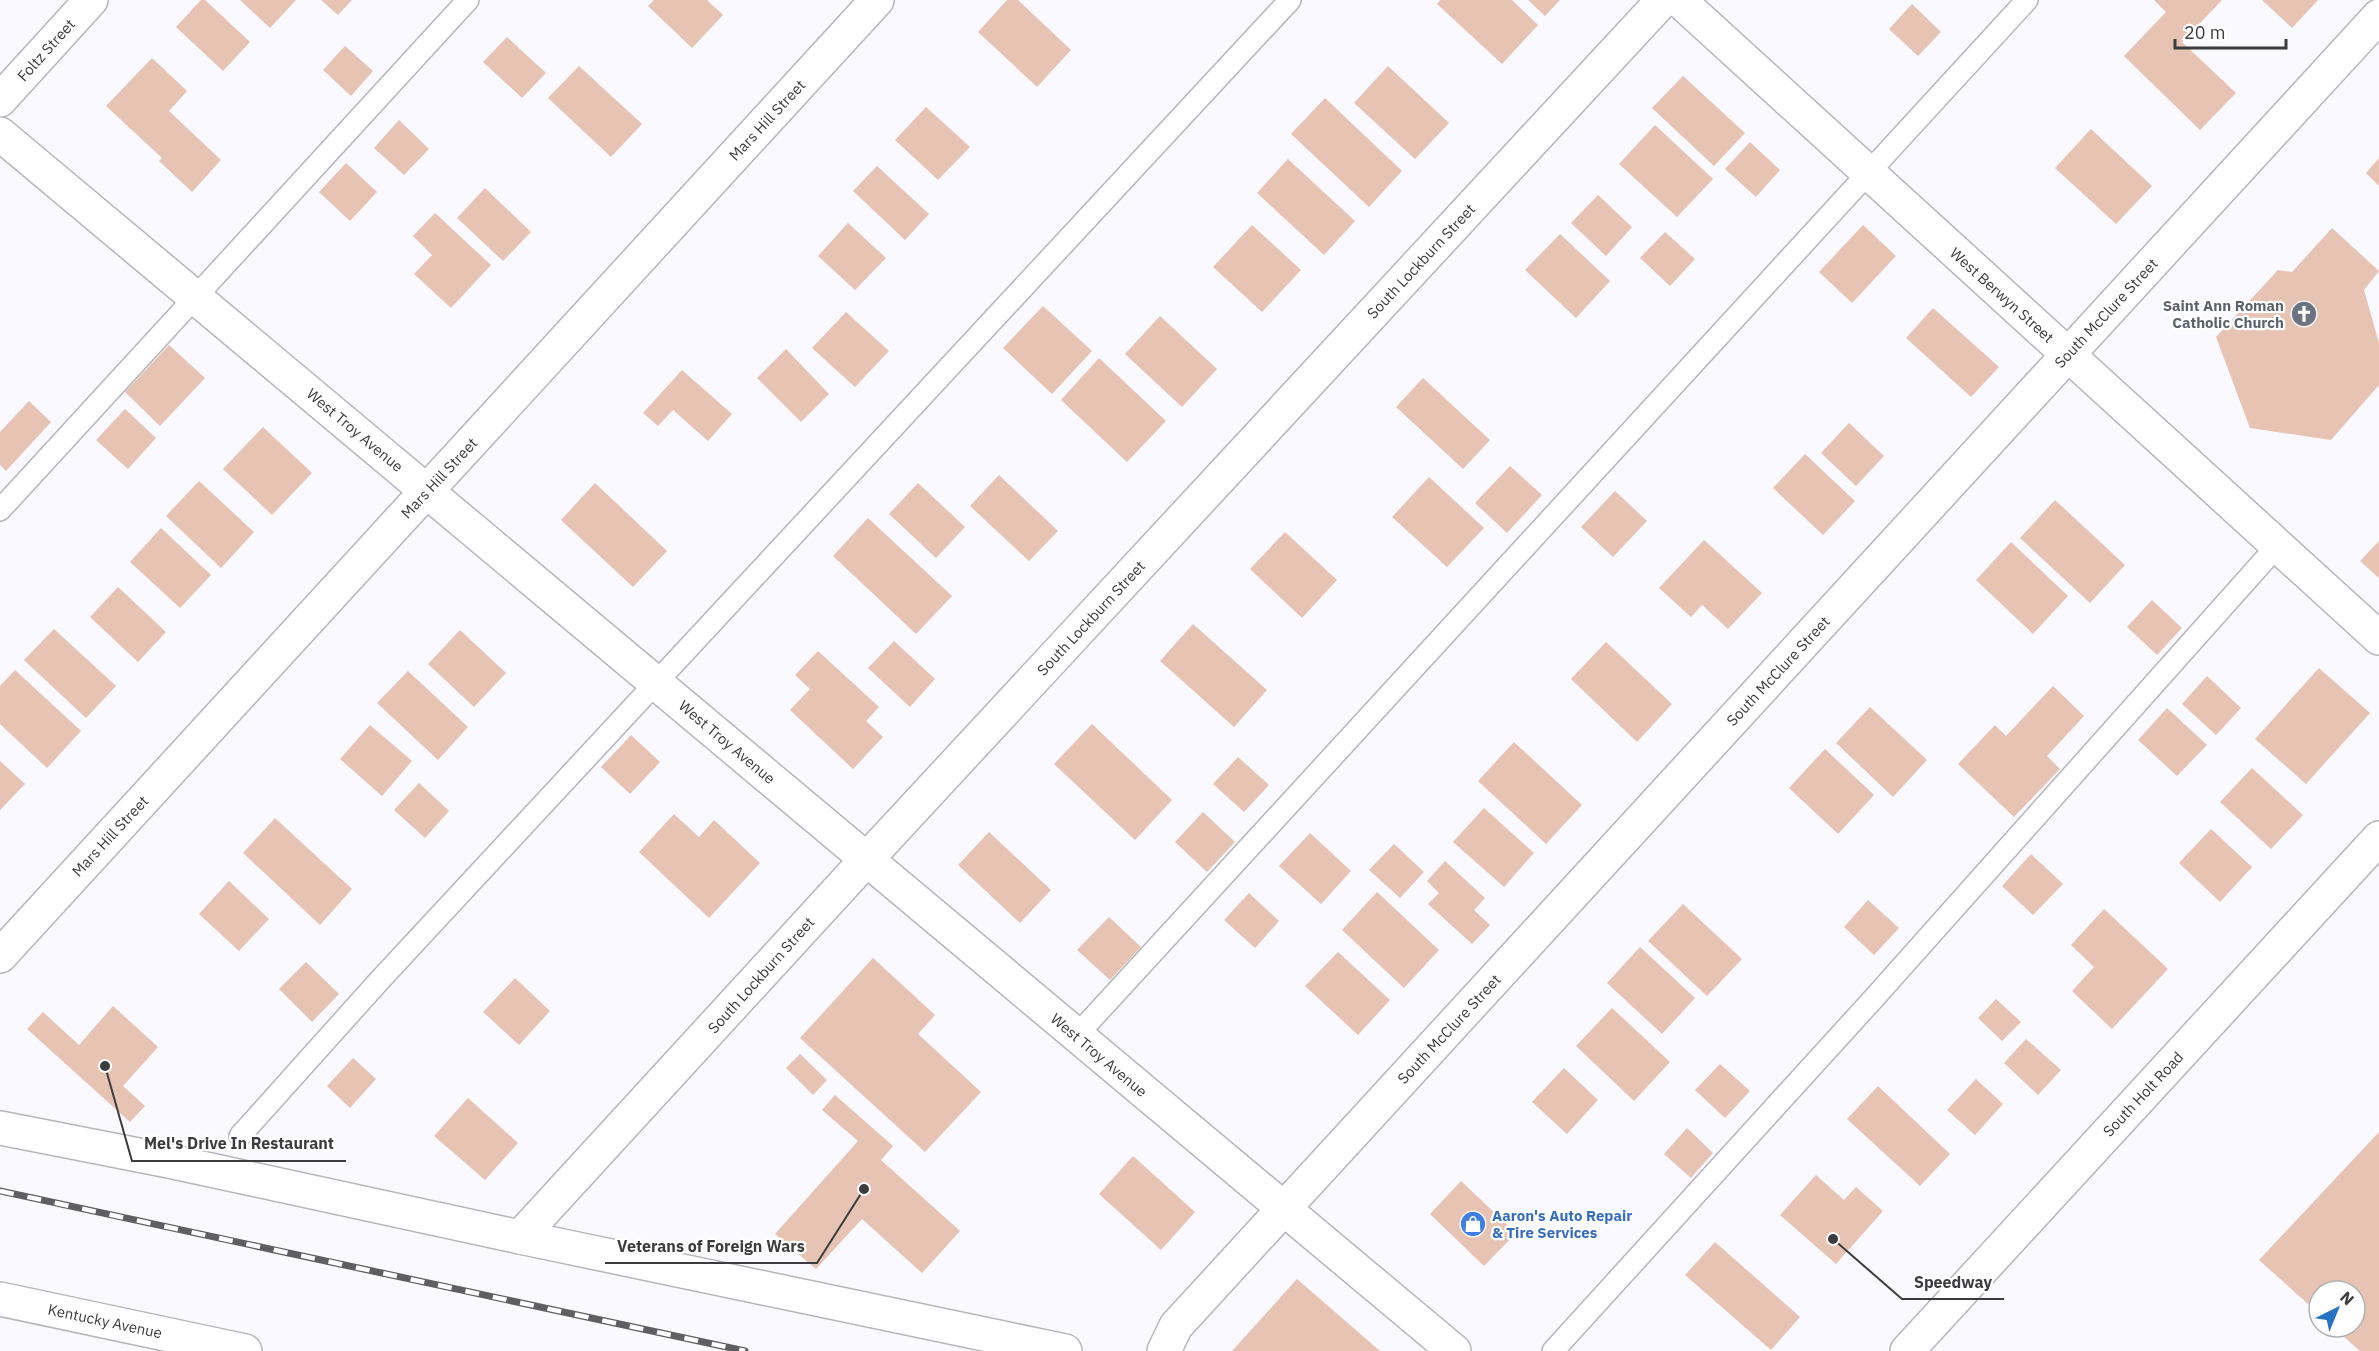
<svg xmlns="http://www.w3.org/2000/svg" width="2379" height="1351" viewBox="0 0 2379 1351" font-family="'IBM Plex Sans',sans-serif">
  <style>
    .building { fill: #e6c3b3 }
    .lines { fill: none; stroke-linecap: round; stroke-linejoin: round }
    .lane-casing { stroke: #b6b5ba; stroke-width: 24 }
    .street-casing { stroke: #b6b5ba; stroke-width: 36 }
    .secondary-casing { stroke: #b6b5ba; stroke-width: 36 }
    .primary-casing { stroke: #b6b5ba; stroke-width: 36 }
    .lane { stroke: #fff; stroke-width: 21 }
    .street { stroke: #fff; stroke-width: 33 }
    .secondary { stroke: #fff; stroke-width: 33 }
    .primary { stroke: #fff; stroke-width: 33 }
    .rail-casing { stroke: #5f5f62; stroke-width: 7 }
    .rail { stroke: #fff; stroke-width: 4.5; stroke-dasharray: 14; stroke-linecap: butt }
    .labels { text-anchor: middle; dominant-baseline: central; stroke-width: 4.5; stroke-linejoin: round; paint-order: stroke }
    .street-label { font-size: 15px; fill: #3c3c3e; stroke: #fff }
    .worship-label { font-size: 15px; font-weight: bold; fill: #5b616d; stroke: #fff; text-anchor: end }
    .shop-label { font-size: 15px; font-weight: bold; fill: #366cbe; stroke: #fff; text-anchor: start }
    .leader { fill: none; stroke: #3c3c3e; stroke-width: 2 }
    .callout-dot { fill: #3c3c3e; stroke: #fff; stroke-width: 2 }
    .callout-label { font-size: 16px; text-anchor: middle; font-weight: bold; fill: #3c3c3e; stroke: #fff; stroke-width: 4.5; stroke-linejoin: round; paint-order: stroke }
  </style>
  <rect width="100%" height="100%" fill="#faf9ff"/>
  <g class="building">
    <polygon points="201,0 205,0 250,42 223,71 176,27"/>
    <polygon points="240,0 296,0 270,28"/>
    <polygon points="321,0 352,0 338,15"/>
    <polygon points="654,0 707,0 723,15 692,48 648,6"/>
    <polygon points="1007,0 1018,0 1071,50 1037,87 978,32"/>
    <polygon points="1440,0 1512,0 1538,25 1502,64 1437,4"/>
    <polygon points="1528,0 1560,0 1545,16"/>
    <polygon points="2154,0 2222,0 2182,42 2236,93 2200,130 2124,56 2166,12"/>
    <polygon points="2262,0 2318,0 2292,28"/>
    <polygon points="1912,4 1941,32 1918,56 1889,29"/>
    <polygon points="507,37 546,73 522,98 483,62"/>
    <polygon points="345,46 373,71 351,96 323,70"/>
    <polygon points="152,58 187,91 169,111 221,160 192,192 159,161 162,158 106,106"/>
    <polygon points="579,66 642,124 611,157 548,98"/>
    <polygon points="1388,66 1449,123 1415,159 1354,103"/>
    <polygon points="1683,76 1745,133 1714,166 1652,108"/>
    <polygon points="1325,98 1402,171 1369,207 1291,134"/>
    <polygon points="926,107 970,147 938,180 895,140"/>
    <polygon points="399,120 429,149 404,175 374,148"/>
    <polygon points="1655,125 1713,179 1677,217 1619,164"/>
    <polygon points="2091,129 2152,186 2116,224 2055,168"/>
    <polygon points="1750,142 1780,170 1756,197 1725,169"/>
    <polygon points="2379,158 2379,186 2366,173"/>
    <polygon points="1288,159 1355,221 1324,255 1257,193"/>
    <polygon points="346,163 377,192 350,221 319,192"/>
    <polygon points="877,166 929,214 905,240 853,191"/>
    <polygon points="485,188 531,232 503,261 457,218"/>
    <polygon points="1598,195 1632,227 1606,256 1571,223"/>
    <polygon points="435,213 491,265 451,308 414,274 432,255 413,236"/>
    <polygon points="848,223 886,258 855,290 818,256"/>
    <polygon points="1252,225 1301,270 1262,312 1213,267"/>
    <polygon points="1863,225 1896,256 1852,303 1819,272"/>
    <polygon points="2332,228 2379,271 2364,290 2379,343 2379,385 2331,440 2250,428 2216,337 2278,270 2292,272"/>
    <polygon points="1665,232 1695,259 1670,286 1640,258"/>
    <polygon points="1560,234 1610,281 1576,318 1525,270"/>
    <polygon points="1043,306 1092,351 1052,394 1003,348"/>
    <polygon points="1933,308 1999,367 1971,397 1906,338"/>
    <polygon points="846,312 889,351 855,387 812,348"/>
    <polygon points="1160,316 1217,369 1182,407 1125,354"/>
    <polygon points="169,345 205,378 160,426 125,392"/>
    <polygon points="786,349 829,394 801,422 757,378"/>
    <polygon points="1099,358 1166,421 1127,462 1061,400"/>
    <polygon points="682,370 732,414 708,441 673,410 658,426 643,413"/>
    <polygon points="1423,378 1490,440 1463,469 1396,407"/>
    <polygon points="29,401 51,422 6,471 0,465 0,432"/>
    <polygon points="125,409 156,438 128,469 96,440"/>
    <polygon points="1849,423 1884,456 1856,486 1821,453"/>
    <polygon points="263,427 312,473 272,515 223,469"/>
    <polygon points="1805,454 1855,501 1823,535 1773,488"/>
    <polygon points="1510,466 1542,495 1507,533 1475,503"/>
    <polygon points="999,475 1058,531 1029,561 970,506"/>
    <polygon points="1429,477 1484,528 1447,567 1392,517"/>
    <polygon points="199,481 254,532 221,568 166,516"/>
    <polygon points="595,483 667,551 633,587 561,520"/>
    <polygon points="918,483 965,527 936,558 889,514"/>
    <polygon points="1615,491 1647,521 1613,557 1581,527"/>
    <polygon points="2055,500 2125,565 2090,603 2020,538"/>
    <polygon points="868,518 952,596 916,634 833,556"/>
    <polygon points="161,528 211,575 180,608 130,562"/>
    <polygon points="1285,532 1337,580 1302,618 1250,569"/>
    <polygon points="1704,540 1762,593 1728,629 1702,605 1691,617 1659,588"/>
    <polygon points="2379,541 2379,578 2360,561"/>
    <polygon points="2011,542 2068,596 2033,634 1976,580"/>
    <polygon points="118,587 166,632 138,662 90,617"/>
    <polygon points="2152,600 2182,628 2157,655 2127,627"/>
    <polygon points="1193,624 1267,690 1234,727 1160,661"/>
    <polygon points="54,629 116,686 86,718 24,660"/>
    <polygon points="460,630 506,673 474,707 428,664"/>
    <polygon points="894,641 935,679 910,707 868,668"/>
    <polygon points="1606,642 1672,704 1637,742 1571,679"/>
    <polygon points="818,651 879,707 866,721 883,737 853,769 790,710 810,689 795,675"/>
    <polygon points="2319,668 2370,713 2306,784 2255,739"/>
    <polygon points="15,670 81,731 47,768 0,724 0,686"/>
    <polygon points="408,671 468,727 438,760 377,703"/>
    <polygon points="2207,676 2241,708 2216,735 2182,704"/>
    <polygon points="2053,686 2084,716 2047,756 2060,769 2014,817 1958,764 1995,725 2006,736"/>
    <polygon points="1870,707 1927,760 1893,797 1836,743"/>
    <polygon points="2167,708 2207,745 2177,776 2138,740"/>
    <polygon points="1092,724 1172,800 1135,840 1054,764"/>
    <polygon points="370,725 412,761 382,796 340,759"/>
    <polygon points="631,735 660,762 630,794 601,767"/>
    <polygon points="1514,742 1582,805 1546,844 1478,781"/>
    <polygon points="1825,749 1874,795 1838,834 1789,788"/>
    <polygon points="1238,757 1269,785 1244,812 1213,784"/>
    <polygon points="0,761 25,784 0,810"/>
    <polygon points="2252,768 2303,815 2271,849 2220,802"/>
    <polygon points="419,783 449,811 425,838 394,810"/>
    <polygon points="1484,808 1534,853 1504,887 1453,842"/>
    <polygon points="1203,812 1235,842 1207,872 1175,842"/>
    <polygon points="674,814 699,837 714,820 760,863 709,918 639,852"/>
    <polygon points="275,818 352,889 320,925 243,853"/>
    <polygon points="2211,829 2252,867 2220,902 2179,863"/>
    <polygon points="989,832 1051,890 1020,923 958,865"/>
    <polygon points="1310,833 1351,871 1321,904 1279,866"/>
    <polygon points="1394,844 1424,872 1400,898 1369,870"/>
    <polygon points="2031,854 2063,884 2033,915 2002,886"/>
    <polygon points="1445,861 1485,898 1474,910 1490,925 1472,944 1428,904 1439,893 1427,881"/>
    <polygon points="229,881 269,919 239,951 199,914"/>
    <polygon points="1377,892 1439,950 1404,988 1342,930"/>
    <polygon points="1249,893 1279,921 1255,948 1224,920"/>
    <polygon points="1868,900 1899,928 1874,955 1844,927"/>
    <polygon points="1683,904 1742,959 1707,996 1648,941"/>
    <polygon points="2104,909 2168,969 2112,1029 2072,991 2094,967 2071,945"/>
    <polygon points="1109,917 1141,947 1110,980 1077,950"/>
    <polygon points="1640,947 1695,998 1662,1034 1607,983"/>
    <polygon points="1338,952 1390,1000 1358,1035 1305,986"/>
    <polygon points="873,958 935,1015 918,1034 981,1092 925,1152 800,1038"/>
    <polygon points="306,962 339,994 312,1022 279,989"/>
    <polygon points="515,978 550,1011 519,1045 483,1012"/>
    <polygon points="1996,999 2021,1022 2002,1041 1978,1018"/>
    <polygon points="113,1006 158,1047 123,1086 145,1106 130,1122 27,1029 43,1012 79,1045"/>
    <polygon points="1612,1008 1670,1062 1634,1101 1576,1046"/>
    <polygon points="2026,1039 2061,1070 2038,1095 2004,1063"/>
    <polygon points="800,1054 827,1080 813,1095 786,1068"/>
    <polygon points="353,1058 376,1079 350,1108 327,1086"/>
    <polygon points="1720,1064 1750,1091 1725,1118 1695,1090"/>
    <polygon points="1564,1068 1598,1100 1567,1134 1532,1102"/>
    <polygon points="1976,1079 2003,1104 1975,1135 1947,1110"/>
    <polygon points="1878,1086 1950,1154 1920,1186 1847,1119"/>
    <polygon points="835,1095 893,1146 881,1160 960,1231 922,1273 862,1219 816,1269 775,1234 858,1141 822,1110"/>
    <polygon points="468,1098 518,1143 485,1180 434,1136"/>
    <polygon points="1687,1128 1713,1153 1691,1178 1664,1154"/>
    <polygon points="2379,1132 2379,1351 2360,1351 2333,1327 2355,1327 2355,1291 2319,1291 2319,1314 2259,1260"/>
    <polygon points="1133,1156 1195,1212 1161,1250 1099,1194"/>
    <polygon points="1816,1175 1844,1200 1856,1187 1883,1211 1836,1264 1780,1215"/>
    <polygon points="1461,1181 1516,1233 1484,1266 1430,1214"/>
    <polygon points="1715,1242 1800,1317 1771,1350 1685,1275"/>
    <polygon points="1297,1279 1380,1351 1232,1351"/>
  </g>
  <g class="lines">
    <g class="lane-casing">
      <g id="lane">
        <polyline points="0,510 468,0"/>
        <polyline points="1076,1036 2027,0"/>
        <polyline points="240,1136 379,981 1290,0"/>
        <polyline points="1553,1351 1875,997 2277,546"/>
      </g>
    </g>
    <g class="street-casing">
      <g id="street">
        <polyline points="1679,0 2379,638"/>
        <polyline points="0,100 91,0"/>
        <polyline points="0,956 877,0"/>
        <polyline points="0,1128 169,1161 520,1237 1065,1351"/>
        <polyline points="520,1237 866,860 1663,0"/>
        <polyline points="1164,1351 1176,1326 2379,16"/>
      </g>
    </g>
    <g class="secondary-casing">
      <polyline id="secondary" points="0,134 1454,1351"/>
    </g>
    <g class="primary-casing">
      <g id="primary">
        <polyline points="0,1299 245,1351"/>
        <polyline points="1907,1351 2379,838"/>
      </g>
    </g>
    <use href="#lane" class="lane"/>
    <use href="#street" class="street"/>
    <use href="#secondary" class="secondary"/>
    <use href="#primary" class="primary"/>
    <g class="rail-casing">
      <polyline id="rail" points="0,1191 745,1351"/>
    </g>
    <use href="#rail" class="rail"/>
  </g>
  <defs>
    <g id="church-disc" transform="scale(1.35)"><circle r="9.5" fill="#6b7280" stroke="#fff"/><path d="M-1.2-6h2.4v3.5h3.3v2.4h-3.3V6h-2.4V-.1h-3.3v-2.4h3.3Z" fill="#fff"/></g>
    <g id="shop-disc" transform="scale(1.35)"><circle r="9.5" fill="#3f7fe0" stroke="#fff"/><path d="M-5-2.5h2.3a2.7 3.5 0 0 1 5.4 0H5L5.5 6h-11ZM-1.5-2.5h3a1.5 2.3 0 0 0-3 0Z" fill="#fff"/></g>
  </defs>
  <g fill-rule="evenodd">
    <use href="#church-disc" x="2304" y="314"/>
    <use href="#shop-disc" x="1473" y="1224"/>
  </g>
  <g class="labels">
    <g class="street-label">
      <text transform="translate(46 50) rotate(-48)">Foltz Street</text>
      <text transform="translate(767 120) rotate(-47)">Mars Hill Street</text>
      <text transform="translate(1421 261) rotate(-47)">South Lockburn Street</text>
      <text transform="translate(2002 295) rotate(42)">West Berwyn Street</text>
      <text transform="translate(2106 313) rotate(-47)">South McClure Street</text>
      <text transform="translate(355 430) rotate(40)">West Troy Avenue</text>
      <text transform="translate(439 478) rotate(-47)">Mars Hill Street</text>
      <text transform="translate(1091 618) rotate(-47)">South Lockburn Street</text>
      <text transform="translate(1778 671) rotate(-47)">South McClure Street</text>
      <text transform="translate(727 742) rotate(40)">West Troy Avenue</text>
      <text transform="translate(110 836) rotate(-47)">Mars Hill Street</text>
      <text transform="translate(761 975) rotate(-48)">South Lockburn Street</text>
      <text transform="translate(1449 1029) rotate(-47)">South McClure Street</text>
      <text transform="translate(1099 1055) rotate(40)">West Troy Avenue</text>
      <text transform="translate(2143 1094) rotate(-47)">South Holt Road</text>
      <text transform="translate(105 1321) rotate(12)">Kentucky Avenue</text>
    </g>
    <g class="worship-label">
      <text x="2284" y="305">Saint Ann Roman<tspan x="2284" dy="17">Catholic Church</tspan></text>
    </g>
    <g class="shop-label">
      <text x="1492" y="1215">Aaron's Auto Repair<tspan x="1492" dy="17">&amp; Tire Services</tspan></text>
    </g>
  </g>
  <path class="leader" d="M105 1066L132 1161H346M864 1189L817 1263H605M1833 1239L1902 1299H2004"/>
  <g class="callout-dot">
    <circle cx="105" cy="1066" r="6"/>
    <circle cx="864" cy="1189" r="6"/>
    <circle cx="1833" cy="1239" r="6"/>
  </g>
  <g class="callout-label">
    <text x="239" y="1149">Mel's Drive In Restaurant</text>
    <text x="711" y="1252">Veterans of Foreign Wars</text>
    <text x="1953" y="1288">Speedway</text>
  </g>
  <g transform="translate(2337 1309) rotate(43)"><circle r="28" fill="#ffffff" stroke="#b1b1b2" stroke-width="1.5"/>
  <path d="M0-4.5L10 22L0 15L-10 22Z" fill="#2673c3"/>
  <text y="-9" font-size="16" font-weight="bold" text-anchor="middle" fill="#3c3c3e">N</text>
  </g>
  <path d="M2175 39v9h111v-9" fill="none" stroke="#3c3c3e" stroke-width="3"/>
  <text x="2184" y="39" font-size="18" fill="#3c3c3e" stroke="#ffffff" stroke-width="4.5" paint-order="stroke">20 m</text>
</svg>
